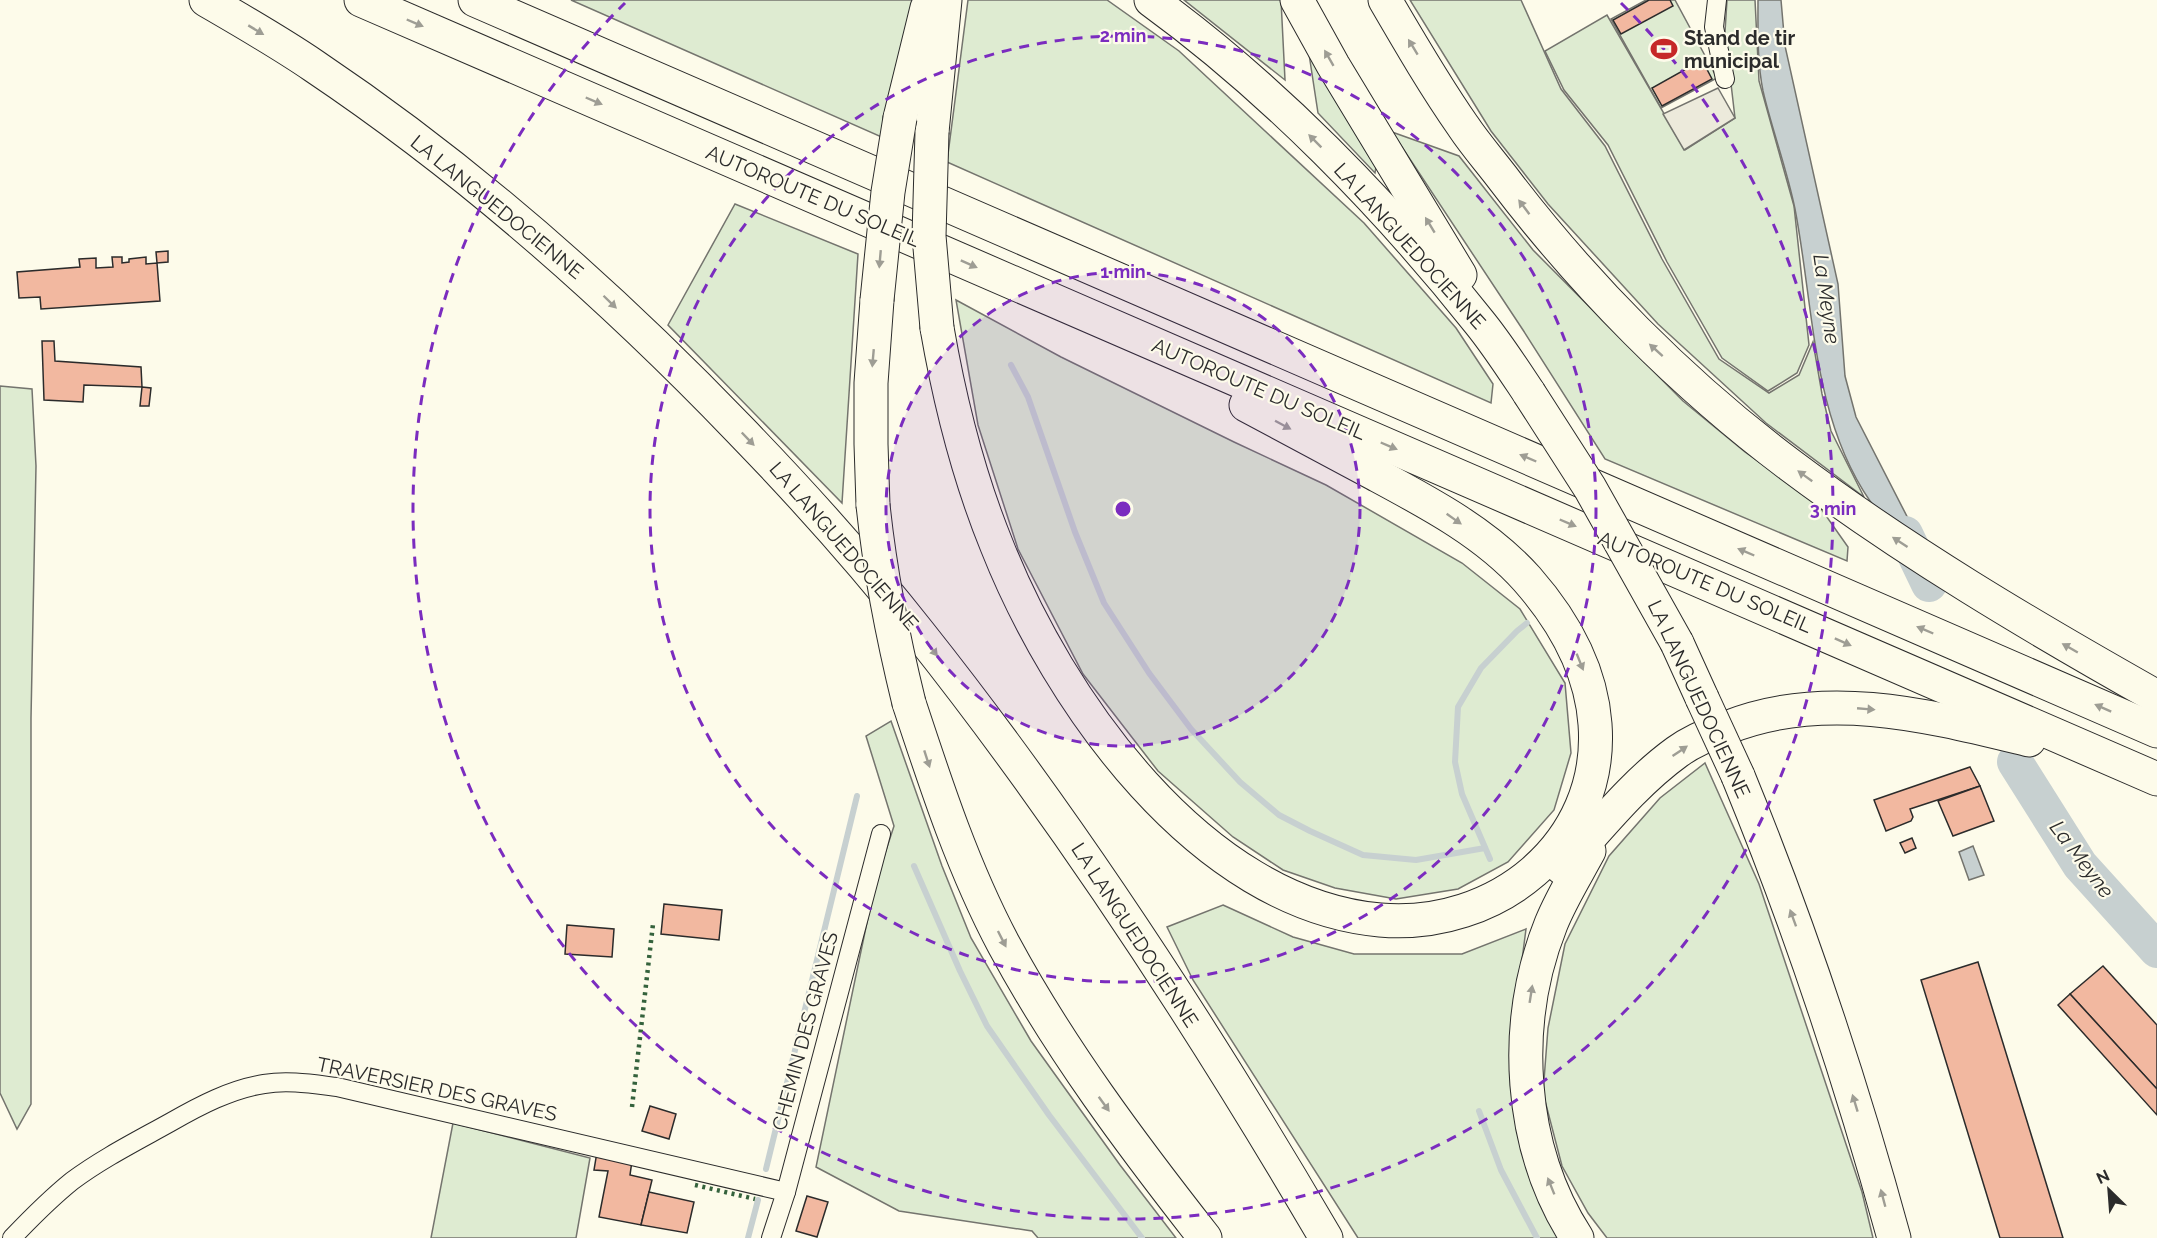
<svg xmlns="http://www.w3.org/2000/svg" width="2157" height="1238" viewBox="0 0 2157 1238" font-family="Raleway,sans-serif">
  <style>
    .green { fill: #deebd1; stroke: #74746e; stroke-width: 1.5 }
    .parking { fill: #eceadb; stroke: #74746e; stroke-width: 1.5 }
    .water { fill: #c7d0d0; stroke: #74746e; stroke-width: 1.5 }
    .lines { fill: none; stroke-linecap: round; stroke-linejoin: round }
    .stream { stroke: #c7d0d0; stroke-width: 6 }
    .river { stroke: #c7d0d0; stroke-width: 36 }
    .building { fill: #f2b8a0; stroke: #2b2b2b; stroke-width: 1.5 }
    .minor-casing { stroke: #2b2b2b; stroke-width: 20 }
    .motorway-casing { stroke: #2b2b2b; stroke-width: 35 }
    .minor { stroke: #fdfbea; stroke-width: 18 }
    .motorway { stroke: #fdfbea; stroke-width: 33 }
    .motorway-bridge-casing { stroke: #2b2b2b; stroke-width: 35; stroke-linecap: butt }
    .motorway-bridge { stroke: #fdfbea; stroke-width: 33 }
    .hedge { stroke: #34623c; stroke-width: 4.5; stroke-dasharray: 3 4.5; stroke-linecap: butt }
    .oneway { fill: #9e9d94 }
    .ring { fill: none; stroke: #7b2cbf; stroke-width: 3; stroke-dasharray: 10 8 }
    .labels { text-anchor: middle; dominant-baseline: central; stroke-width: 4.5; stroke-linejoin: round; paint-order: stroke }
    .poi-label { font-size: 20px; font-weight: bold; fill: #2b2b2b; stroke: #fdfbea; text-anchor: start }
    .street-label { font-size: 20px; fill: #2b2b2b; stroke: #fdfbea }
    .water-label { font-size: 21px; font-style: italic; fill: #2b2b2b; stroke: #fdfbea }
    .centre { fill: #7b2cbf; stroke: #fdfbea; stroke-width: 3 }
    .ring-label { font-size: 18px; text-anchor: middle; font-weight: bold; fill: #7b2cbf; stroke: #fdfbea; stroke-width: 4.5; stroke-linejoin: round; paint-order: stroke }
  </style>
  <rect width="100%" height="100%" fill="#fdfbea"/>
  <g class="green">
    <polygon points="571,0 913,0 886,139"/>
    <polygon points="968,0 1107,0 1179,51 1364,223 1456,328 1493,384 1491,403 947,162"/>
    <polygon points="1184,0 1281,0 1285,80"/>
    <polygon points="1410,0 1521,0 1561,89 1605,146 1662,259 1719,359 1769,393 1799,375 1813,342 1822,394 1831,431 1864,497 1766,423 1658,324 1548,204 1491,131"/>
    <polygon points="1646,0 1675,0 1717,78 1661,108 1611,19"/>
    <polygon points="1727,0 1755,0 1759,81 1794,206 1809,345 1797,373 1768,391 1722,358 1667,262 1608,145 1564,90 1545,51 1607,15 1685,150 1735,118 1725,32"/>
    <polygon points="1307,41 1377,160 1375,173 1318,113"/>
    <polygon points="1392,132 1459,156 1533,250 1683,401 1745,452 1817,503 1848,547 1847,561 1605,459 1523,330"/>
    <polygon points="735,204 858,254 842,503 668,325"/>
    <polygon points="956,300 1061,357 1234,442 1326,485 1462,563 1520,609 1565,683 1571,753 1554,810 1508,862 1458,889 1396,899 1335,888 1283,870 1233,837 1158,771 1083,674 1018,549 978,425"/>
    <polygon points="0,386 32,389 36,466 31,718 31,1104 17,1129 0,1093"/>
    <polygon points="891,721 942,866 971,938 1031,1041 1120,1165 1176,1238 1038,1238 1032,1231 899,1211 816,1167 875,884 894,826 866,736"/>
    <polygon points="1705,763 1759,884 1862,1192 1873,1238 1607,1238 1588,1213 1562,1166 1543,1093 1548,1028 1565,944 1609,856 1660,798"/>
    <polygon points="1223,905 1293,937 1354,954 1462,954 1526,929 1511,1045 1562,1238 1358,1238 1193,980 1167,927"/>
    <polygon points="453,1123 590,1158 576,1238 431,1238"/>
  </g>
  <polygon class="parking" points="1718,88 1735,118 1684,150 1663,114"/>
  <g class="water">
    <path d="M1758 0H1781L1785 46 1838 284 1845 376 1856 417 1915 532C1904 524 1877 512 1870 501 1812 417 1814 307 1795 209 1787 169 1772 130 1763 91 1757 61 1758 30 1758 0Z"/>
    <polygon points="1973,846 1984,875 1969,880 1959,852"/>
  </g>
  <g class="lines">
    <g class="stream">
      <polyline points="1011,365 1028,397 1075,532 1104,603 1149,673 1191,729 1240,782 1279,815 1310,831 1363,855 1416,860 1485,848"/>
      <polyline points="1490,859 1462,794 1455,762 1458,707 1481,668 1517,631 1527,623"/>
      <polyline points="914,866 960,971 987,1026 1049,1115 1142,1238"/>
      <polyline points="1479,1111 1501,1170 1537,1238"/>
      <polyline points="766,1169 857,796"/>
      <polyline points="748,1238 758,1200"/>
    </g>
    <g class="river">
      <polyline points="1905,534 1929,584"/>
      <polyline points="2015,762 2080,865 2157,950"/>
    </g>
  </g>
  <g class="building">
    <polygon points="1649,0 1670,0 1673,6 1621,34 1613,20"/>
    <polygon points="1702,60 1712,79 1662,106 1652,88"/>
    <polygon points="168,251 168,262 157,263 156,252"/>
    <polygon points="112,257 122,257 122,263 129,262 129,259 146,257 146,264 157,263 160,301 41,309 40,297 19,298 17,272 80,267 79,259 96,258 96,268 113,267"/>
    <polygon points="42,341 54,341 55,361 141,367 142,387 84,385 83,402 44,400"/>
    <polygon points="142,387 151,388 149,406 140,406"/>
    <polygon points="1970,767 1980,786 1910,809 1913,817 1911,821 1886,831 1874,800"/>
    <polygon points="1980,786 1994,821 1953,836 1938,801"/>
    <polygon points="1912,838 1916,848 1905,853 1900,843"/>
    <polygon points="664,904 722,910 719,940 661,934"/>
    <polygon points="567,925 614,929 612,957 565,954"/>
    <polygon points="1978,962 2063,1238 2000,1238 1921,980"/>
    <polygon points="2103,966 2157,1025 2157,1089 2070,994"/>
    <polygon points="2070,994 2157,1089 2157,1115 2058,1005"/>
    <polygon points="650,1106 676,1114 669,1139 642,1131"/>
    <polygon points="597,1152 632,1161 630,1175 652,1180 641,1225 599,1217 608,1171 594,1170"/>
    <polygon points="649,1192 694,1202 687,1233 641,1225"/>
    <polygon points="807,1196 828,1202 817,1237 796,1231"/>
  </g>
  <g class="lines">
    <g class="minor-casing">
      <g id="minor">
        <polyline points="1717,0 1714,27 1725,79"/>
        <path d="M12 1238C31 1218 51 1198 72 1181 103 1158 137 1141 171 1122 199 1106 231 1089 264 1084 288 1080 312 1084 337 1087L786 1192"/>
        <polyline points="771,1238 786,1192 881,834"/>
      </g>
    </g>
    <g class="motorway-casing">
      <g id="motorway">
        <path d="M206 0C242 21 279 42 314 66 469 170 610 295 739 429 802 494 863 562 919 633 1070 823 1203 1028 1326 1238"/>
        <polyline points="361,0 2157,779"/>
        <polyline points="475,0 2157,731"/>
        <path d="M1151 0C1272 88 1386 205 1479 322 1497 344 1513 369 1529 393"/>
        <polyline points="1297,0 1333,65 1460,275"/>
        <path d="M1385 0C1410 43 1435 86 1463 126 1475 144 1489 160 1502 177 1583 284 1682 384 1790 465 1906 552 2031 626 2157 697"/>
        <polyline points="900,118 927,8"/>
        <polyline points="932,132 945,0"/>
        <path d="M937 328C950 403 968 475 997 546 1058 700 1200 904 1380 920 1495 930 1604 845 1595 724 1591 668 1563 620 1527 579 1486 533 1429 503 1375 474 1332 451 1289 428 1246 405"/>
        <polyline points="873,505 871,444 871,383 877,300"/>
        <polyline points="1677,643 1702,698"/>
        <path d="M909 703C936 785 963 868 1004 945 1060 1049 1132 1145 1205 1238"/>
        <path d="M1738 776C1800 927 1851 1081 1894 1238"/>
        <path d="M1562 868C1599 828 1633 784 1677 752 1692 741 1709 734 1726 728 1825 688 1930 716 2029 740"/>
        <path d="M1577 1238C1518 1147 1511 1024 1551 924 1561 899 1576 875 1589 851"/>
      </g>
    </g>
    <use href="#minor" class="minor"/>
    <use href="#motorway" class="motorway"/>
    <g class="motorway-bridge-casing">
      <g id="motorway-bridge">
        <polyline points="932,132 929,236 937,328"/>
        <polyline points="877,300 888,192 900,118"/>
        <polyline points="1529,393 1590,488 1677,643"/>
        <path d="M873 505C880 572 893 638 909 703"/>
        <polyline points="1702,698 1738,776"/>
      </g>
    </g>
    <use href="#motorway-bridge" class="motorway-bridge"/>
    <g class="hedge">
      <polyline points="632,1107 653,924"/>
      <polyline points="695,1185 755,1199"/>
    </g>
  </g>
  <defs><path id="oneway-solid" d="M-6-.8H1V-3.2L6.5 0L1 3.2V.8H-6Z" transform="scale(1.5)"/></defs>
  <g class="oneway">
    <use href="#oneway-solid" transform="translate(415 23) rotate(23)"/>
    <use href="#oneway-solid" transform="translate(256 30) rotate(31)"/>
    <use href="#oneway-solid" transform="translate(1413 47) rotate(-121)"/>
    <use href="#oneway-solid" transform="translate(1329 58) rotate(-120)"/>
    <use href="#oneway-solid" transform="translate(594 101) rotate(23)"/>
    <use href="#oneway-solid" transform="translate(1315 141) rotate(-135)"/>
    <use href="#oneway-solid" transform="translate(1524 207) rotate(-127)"/>
    <use href="#oneway-solid" transform="translate(1430 225) rotate(-121)"/>
    <use href="#oneway-solid" transform="translate(880 259) rotate(95)"/>
    <use href="#oneway-solid" transform="translate(969 264) rotate(24)"/>
    <use href="#oneway-solid" transform="translate(610 302) rotate(44)"/>
    <use href="#oneway-solid" transform="translate(1656 350) rotate(-138)"/>
    <use href="#oneway-solid" transform="translate(873 358) rotate(95)"/>
    <use href="#oneway-solid" transform="translate(1283 425) rotate(28)"/>
    <use href="#oneway-solid" transform="translate(748 439) rotate(46)"/>
    <use href="#oneway-solid" transform="translate(1389 446) rotate(23)"/>
    <use href="#oneway-solid" transform="translate(1528 458) rotate(-157)"/>
    <use href="#oneway-solid" transform="translate(1805 476) rotate(-144)"/>
    <use href="#oneway-solid" transform="translate(1454 519) rotate(35)"/>
    <use href="#oneway-solid" transform="translate(1568 523) rotate(23)"/>
    <use href="#oneway-solid" transform="translate(1900 542) rotate(-147)"/>
    <use href="#oneway-solid" transform="translate(1746 552) rotate(-157)"/>
    <use href="#oneway-solid" transform="translate(1925 630) rotate(-157)"/>
    <use href="#oneway-solid" transform="translate(1843 642) rotate(24)"/>
    <use href="#oneway-solid" transform="translate(2070 648) rotate(-150)"/>
    <use href="#oneway-solid" transform="translate(932 649) rotate(52)"/>
    <use href="#oneway-solid" transform="translate(1580 662) rotate(68)"/>
    <use href="#oneway-solid" transform="translate(2103 708) rotate(-156)"/>
    <use href="#oneway-solid" transform="translate(1866 709) rotate(5)"/>
    <use href="#oneway-solid" transform="translate(1680 751) rotate(-34)"/>
    <use href="#oneway-solid" transform="translate(927 759) rotate(72)"/>
    <use href="#oneway-solid" transform="translate(1793 918) rotate(-110)"/>
    <use href="#oneway-solid" transform="translate(1002 939) rotate(63)"/>
    <use href="#oneway-solid" transform="translate(1531 994) rotate(-81)"/>
    <use href="#oneway-solid" transform="translate(1855 1103) rotate(-107)"/>
    <use href="#oneway-solid" transform="translate(1104 1104) rotate(54)"/>
    <use href="#oneway-solid" transform="translate(1551 1186) rotate(-112)"/>
    <use href="#oneway-solid" transform="translate(1883 1198) rotate(-105)"/>
  </g>
  <circle cx="1123" cy="509" r="237" fill="#7b2cbf" fill-opacity=".12"/>
  <g class="ring">
    <circle cx="1123" cy="509" r="237"/>
    <circle cx="1123" cy="509" r="473"/>
    <path d="M1621 3A710 710 0 1 1 625 3"/>
  </g>
  <defs>
    <g id="stadium-bare" transform="scale(2.07)"><path d="M0-5a6.5 5 0 1 0 0 10a6.5 5 0 1 0 0-10ZM-3.5-1.8h7v3.6h-7Z" fill="#c62828" stroke="#fdfbea" stroke-width="2.5" paint-order="stroke"/></g>
  </defs>
  <g fill-rule="evenodd">
    <use href="#stadium-bare" x="1664" y="49"/>
  </g>
  <g class="labels">
    <g class="poi-label">
      <text x="1684" y="38">Stand de tir<tspan x="1684" dy="23">municipal</tspan></text>
    </g>
    <g class="street-label">
      <text transform="translate(813 196) rotate(23)">AUTOROUTE DU SOLEIL</text>
      <text transform="translate(497 207) rotate(39)">LA LANGUEDOCIENNE</text>
      <text transform="translate(1410 246) rotate(48)">LA LANGUEDOCIENNE</text>
      <text transform="translate(1259 389) rotate(23)">AUTOROUTE DU SOLEIL</text>
      <text transform="translate(844 546) rotate(49)">LA LANGUEDOCIENNE</text>
      <text transform="translate(1705 582) rotate(23)">AUTOROUTE DU SOLEIL</text>
      <text transform="translate(1699 699) rotate(65)">LA LANGUEDOCIENNE</text>
      <text transform="translate(1135 935) rotate(57)">LA LANGUEDOCIENNE</text>
      <text transform="translate(805 1031) rotate(-75)">CHEMIN DES GRAVES</text>
      <text transform="translate(437 1089) rotate(12)">TRAVERSIER DES GRAVES</text>
    </g>
    <g class="water-label">
      <text transform="translate(1827 299) rotate(82)">La Meyne</text>
      <text transform="translate(2082 859) rotate(53)">La Meyne</text>
    </g>
  </g>
  <circle cx="1123" cy="509" r="9" class="centre"/>
  <g class="ring-label">
    <text x="1123" y="42">2 min</text>
    <text x="1123" y="278">1 min</text>
    <text x="1833" y="515">3 min</text>
  </g>
  <g transform="translate(2109 1190) rotate(335)" stroke="#fdfbea" stroke-width="4.5" paint-order="stroke">
  <path d="M0-4.5L10 22L0 15L-10 22Z" fill="#2b2b2b"/>
  <text y="-9" font-size="16" font-weight="bold" text-anchor="middle" fill="#2b2b2b">N</text>
  </g>
</svg>
